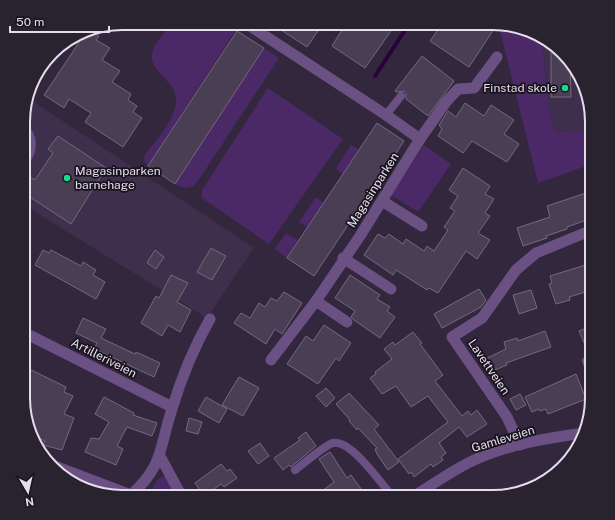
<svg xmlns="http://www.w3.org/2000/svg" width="615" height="520" viewBox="0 0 615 520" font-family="'Public Sans',sans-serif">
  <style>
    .built { fill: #3e2f4c }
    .green { fill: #4b2866 }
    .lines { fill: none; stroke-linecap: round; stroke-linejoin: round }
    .stream { stroke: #27033e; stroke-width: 4 }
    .building { fill: #4a3e55; stroke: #756881 }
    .service { stroke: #6b5083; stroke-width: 8 }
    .pedestrian { stroke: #6b5083; stroke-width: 11 }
    .minor { stroke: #6b5083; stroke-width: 11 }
    .poi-dot { fill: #19d988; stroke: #18131d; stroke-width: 1.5 }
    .labels { text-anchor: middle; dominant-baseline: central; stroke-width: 3.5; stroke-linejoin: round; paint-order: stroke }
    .poi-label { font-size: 12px; fill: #e4ddec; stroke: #18131d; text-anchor: end }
    .street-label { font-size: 12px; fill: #e4ddec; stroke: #18131d }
    .rim { fill: none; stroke: #e4ddec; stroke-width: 2 }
  </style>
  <rect width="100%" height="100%" fill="#33273e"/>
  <g class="built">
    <polygon points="542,37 563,52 582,78 592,115 592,130 559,132 554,129 547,97"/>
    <polygon points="28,98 254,248 207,318 24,205 24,109"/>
  </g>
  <g class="green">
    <polygon points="498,23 537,33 542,37 547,97 554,129 559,132 592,130 592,164 538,183"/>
    <path d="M168 27H235L237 28 148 166 145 162 144 157C155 140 177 120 176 98 175 80 145 69 153 50 156 42 163 35 168 27Z"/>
    <path d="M264 48 279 58 196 184C189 189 183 189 175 184Z"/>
    <polygon points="268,88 343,139 269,244 202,198 202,190"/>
    <polygon points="351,145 359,149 343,174 335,169"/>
    <polygon points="424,145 451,164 418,212 391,195"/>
    <polygon points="316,197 324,203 307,227 299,222"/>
    <polygon points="286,233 298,240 287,258 275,249"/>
    <path d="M166 476 177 497H154C150 489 155 484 159 478Z"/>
  </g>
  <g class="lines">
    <polyline class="stream" points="375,76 409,24"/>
  </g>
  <g class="building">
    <polygon points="486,23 494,29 469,67 430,41 442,24"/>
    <polygon points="322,25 307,47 275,26"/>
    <polygon points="345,25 395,25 365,68 332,46"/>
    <polygon points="88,29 99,36 96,40 110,48 102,60 120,71 112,82 131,94 128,100 137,106 133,112 142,118 123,147 85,122 91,113 69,99 64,108 44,95"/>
    <polygon points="237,31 264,48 175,184 148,166"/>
    <polygon points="551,49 559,49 570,62 571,97 551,97"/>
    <polygon points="422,56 454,81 428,116 406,99 406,94 404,91 397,92 395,91"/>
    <polygon points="465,103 484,116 491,105 514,120 504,134 519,144 507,162 472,141 463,153 438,136 442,129 439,125 448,111 456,117"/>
    <polygon points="377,123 404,141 314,276 287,258"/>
    <polygon points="58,136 106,168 71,224 24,193 24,187 30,177 35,180 53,153 48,149"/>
    <polygon points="463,168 490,186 485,194 494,199 485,213 490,216 478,233 490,240 477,259 466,251 438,293 429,288 427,290 396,270 393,275 364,255 378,234 385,238 389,234 403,244 406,239 424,251 427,246 434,251 448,230 444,227 455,211 450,208 458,196 449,190"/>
    <polygon points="592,191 592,218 567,227 567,229 546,236 547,238 523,246 517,228 550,217 547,206"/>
    <polygon points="211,248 226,256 212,280 197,272"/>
    <polygon points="43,250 49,253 51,250 81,266 83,262 96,270 93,275 105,282 96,299 35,265"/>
    <polygon points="155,250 164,257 156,269 147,263"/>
    <polygon points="592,263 592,290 569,297 570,300 556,304 549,284 552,283 550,276"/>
    <polygon points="171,275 188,283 177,302 191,310 180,332 168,325 162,336 141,323 156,296 159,298"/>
    <polygon points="350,275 380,295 377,299 390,307 387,311 395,317 380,338 354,320 351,317 355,311 335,298"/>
    <polygon points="479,289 486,300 481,307 442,328 434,314"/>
    <polygon points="531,290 537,308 519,314 513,295"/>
    <polygon points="284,292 302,303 282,334 275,329 266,344 234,323 241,313 250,318 259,303 265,307 271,298 277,301"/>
    <polygon points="83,318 106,329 101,338 135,354 136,352 160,363 154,377 94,349 97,343 76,333"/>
    <polygon points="324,325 351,343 339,361 336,358 318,384 287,364 306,336 313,341"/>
    <polygon points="592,326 592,361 579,331"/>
    <polygon points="545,331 551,347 506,363 507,365 490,372 485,359 506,349 504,342 517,338 518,341"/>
    <polygon points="413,332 422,343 420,344 443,375 435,381 462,416 468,411 471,415 477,410 487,424 467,437 459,427 439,443 446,453 441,457 443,460 433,467 431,464 414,477 411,472 409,474 398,459 448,422 428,396 411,407 396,386 382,394 370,378 376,374 375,372 392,359 384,349 393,342 395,345"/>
    <polygon points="23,366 66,387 64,392 73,396 64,414 74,418 62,450 43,445 45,441 31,435 23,405"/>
    <polygon points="576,374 586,399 548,414 546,409 540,411 539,409 532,412 525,397"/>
    <polygon points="239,377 259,388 243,416 222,405"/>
    <polygon points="326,388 335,398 326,407 316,396"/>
    <polygon points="349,393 379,425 374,429 399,462 388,470 377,454 375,449 377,448 358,428 357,430 349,421 350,420 336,404"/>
    <polygon points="520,394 526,405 516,410 510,399"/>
    <polygon points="104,397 134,413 133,415 157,423 152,436 127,427 117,446 123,449 116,465 85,452 91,438 99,439 109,422 95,414"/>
    <polygon points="206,397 227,409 219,423 198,411"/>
    <polygon points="189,418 202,422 198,434 186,431"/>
    <polygon points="306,432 316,446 291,467 289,465 283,470 274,458 300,440 298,438"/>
    <polygon points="260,443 269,456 258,464 248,451"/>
    <polygon points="330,452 347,478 351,475 367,497 314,497 334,482 319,459"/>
    <polygon points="221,464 227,471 230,469 237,478 224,487 221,484 204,496 195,483"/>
  </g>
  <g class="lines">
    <g class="service">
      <polyline points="386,115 401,96"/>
      <path d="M24 162C34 153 35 136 24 128"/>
      <polyline points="586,361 592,377"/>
      <path d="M295 470C303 464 325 445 333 443 351 439 381 484 393 497"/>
    </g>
    <g class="pedestrian">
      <polyline points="386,115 420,139"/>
      <polyline points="382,201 422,226"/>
      <polyline points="343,258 391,289"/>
      <polyline points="316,301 347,322"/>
      <polyline points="271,360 316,301 360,236 420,139 446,102 458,89 474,88 497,57"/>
    </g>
    <g class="minor">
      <polyline points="250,26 386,115"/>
      <polyline points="23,332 172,407"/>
      <polyline points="520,445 507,417 452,337 482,318 516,270 536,253 592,230"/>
      <polyline points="160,456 182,497"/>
      <polyline points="49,464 136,497"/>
      <path d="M131 495C164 465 159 448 172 409 181 379 194 347 210 319"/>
      <path d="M413 497C431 485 449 473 468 463 504 445 546 438 585 433"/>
    </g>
  </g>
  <g class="poi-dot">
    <circle cx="565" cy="88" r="4"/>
    <circle cx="67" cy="178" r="4"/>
  </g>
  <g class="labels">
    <g class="poi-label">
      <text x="557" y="88">Finstad skole</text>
      <text x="75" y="171" text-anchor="start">Magasinparken<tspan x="75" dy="14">barnehage</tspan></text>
    </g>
    <g class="street-label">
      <text transform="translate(373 190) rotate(-58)">Magasinparken</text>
      <text transform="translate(104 358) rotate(27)">Artilleriveien</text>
      <text transform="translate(489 367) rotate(56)">Lavettveien</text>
      <text transform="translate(503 439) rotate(-17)">Gamleveien</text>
    </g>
  </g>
  <path d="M0 0H615V520H0ZM122 30H493A92 92 0 0 1 585 122V398A92 92 0 0 1 493 490H122A92 92 0 0 1 30 398V122A92 92 0 0 1 122 30Z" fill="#28232e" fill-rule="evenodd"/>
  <path class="rim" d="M122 30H493A92 92 0 0 1 585 122V398A92 92 0 0 1 493 490H122A92 92 0 0 1 30 398V122A92 92 0 0 1 122 30Z"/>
  <g transform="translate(28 492) rotate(171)" stroke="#18131d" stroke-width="3" paint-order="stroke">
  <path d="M0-3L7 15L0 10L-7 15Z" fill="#e4ddec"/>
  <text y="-6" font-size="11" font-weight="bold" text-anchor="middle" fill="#e4ddec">N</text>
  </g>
  <path d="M10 26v6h99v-6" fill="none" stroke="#e4ddec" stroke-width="2"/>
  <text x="16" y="26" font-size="12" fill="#e4ddec" stroke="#18131d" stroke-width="3" paint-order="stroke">50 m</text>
</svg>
